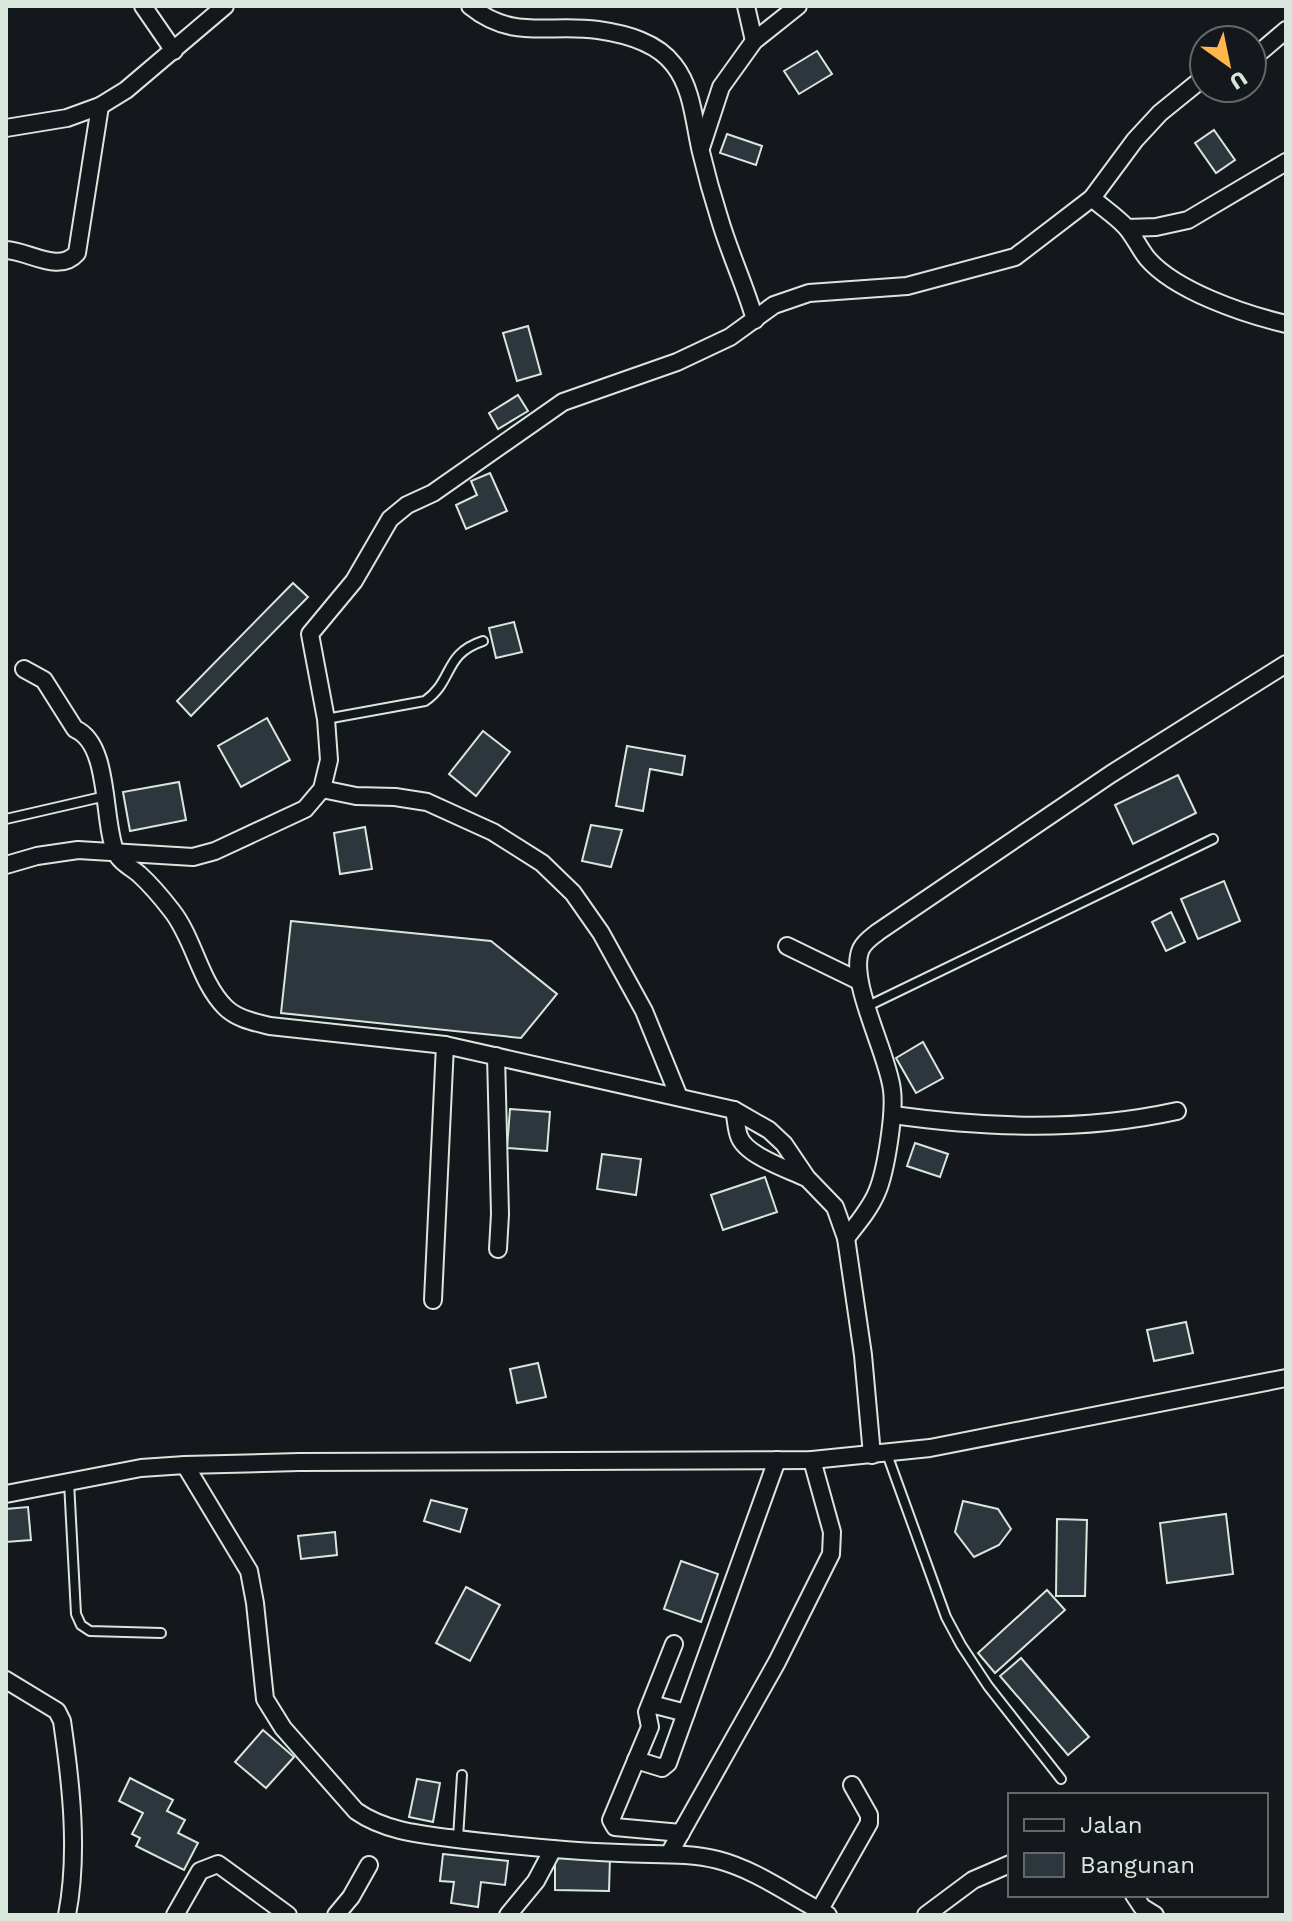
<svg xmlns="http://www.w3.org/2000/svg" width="1292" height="1921" viewBox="0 0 1292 1921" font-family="'Work Sans',sans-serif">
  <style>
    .building { fill: #2c363c; stroke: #d8e6dc; stroke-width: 2 }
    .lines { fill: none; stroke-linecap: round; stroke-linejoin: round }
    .lane-casing { stroke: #d8e6dc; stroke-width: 12 }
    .street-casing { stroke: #d8e6dc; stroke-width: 20 }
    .lane { stroke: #14181c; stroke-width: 8 }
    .street { stroke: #14181c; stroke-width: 16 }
  </style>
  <rect width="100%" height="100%" fill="#14181c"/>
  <g class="building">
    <polygon points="817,51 832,74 799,94 784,71"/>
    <polygon points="1214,130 1235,160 1216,173 1195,143"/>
    <polygon points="727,134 762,146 756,165 720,153"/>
    <polygon points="528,326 541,374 517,381 503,333"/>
    <polygon points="518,395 528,411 498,429 489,413"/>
    <polygon points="490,473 507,511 466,529 456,505 477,495 471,481"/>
    <polygon points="293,583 308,597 191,716 177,701"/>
    <polygon points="514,622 522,652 496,658 489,628"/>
    <polygon points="267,718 290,760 241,787 218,746"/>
    <polygon points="483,731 510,752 476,796 449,774"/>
    <polygon points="627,746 685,756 682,775 650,769 643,811 616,806"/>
    <polygon points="1178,775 1196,813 1133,844 1115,805"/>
    <polygon points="179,782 186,820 130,831 123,792"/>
    <polygon points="591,825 622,830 611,867 582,861"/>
    <polygon points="365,827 372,869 340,874 334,833"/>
    <polygon points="1224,881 1240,921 1198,939 1181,899"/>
    <polygon points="1171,912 1185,942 1166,951 1152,922"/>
    <polygon points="291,921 491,941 557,994 521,1038 281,1013"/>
    <polygon points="923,1042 943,1078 916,1093 896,1058"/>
    <polygon points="510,1109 550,1112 547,1151 507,1148"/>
    <polygon points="915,1143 948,1154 940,1177 907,1166"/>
    <polygon points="602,1154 641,1159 636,1195 597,1189"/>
    <polygon points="765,1177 777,1212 723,1230 711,1195"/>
    <polygon points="1186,1322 1193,1353 1154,1361 1147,1330"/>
    <polygon points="538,1363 546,1397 517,1403 510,1369"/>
    <polygon points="431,1500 467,1509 460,1532 424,1521"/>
    <polygon points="963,1501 998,1509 1011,1529 999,1545 974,1557 955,1532"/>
    <polygon points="28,1507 31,1540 6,1542 6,1509"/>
    <polygon points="1226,1514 1233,1574 1167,1583 1160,1523"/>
    <polygon points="1057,1519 1087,1520 1085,1596 1056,1596"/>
    <polygon points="335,1532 337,1555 301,1559 298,1536"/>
    <polygon points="681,1561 718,1574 701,1622 664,1609"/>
    <polygon points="466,1587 500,1605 470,1661 436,1643"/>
    <polygon points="1047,1590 1065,1610 995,1673 978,1653"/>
    <polygon points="1021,1658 1089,1737 1068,1755 1000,1676"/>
    <polygon points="263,1730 294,1757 266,1788 235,1762"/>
    <polygon points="130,1778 173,1800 167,1811 185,1820 178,1833 198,1843 184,1870 136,1846 140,1838 132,1834 143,1813 119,1801"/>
    <polygon points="417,1779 440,1783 433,1822 409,1817"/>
    <polygon points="443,1854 508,1861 505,1885 481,1882 478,1907 451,1903 454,1882 440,1881"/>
    <polygon points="555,1856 610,1857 609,1891 555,1890"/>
  </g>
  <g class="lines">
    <g class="lane-casing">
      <g id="lane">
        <path d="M326 719 425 701C454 681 443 654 483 641"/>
        <polyline points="6,819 106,796"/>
        <polyline points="868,1006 1213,839"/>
        <polyline points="887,1454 946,1617 961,1645 988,1686 1061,1779"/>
        <polyline points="69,1482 76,1614 81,1625 90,1631 161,1633"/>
        <polyline points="458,1838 462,1775"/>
      </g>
    </g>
    <g class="street-casing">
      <g id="street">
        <polyline points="143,6 174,51"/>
        <path d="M470 6C513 41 549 23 598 30 626 34 657 42 674 65 693 89 694 123 701 152 706 173 712 195 719 217 729 252 745 285 755 320"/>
        <polyline points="746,6 754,41"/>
        <polyline points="1252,59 1286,30"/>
        <polyline points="6,128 67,118 100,106 126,90 225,6"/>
        <polyline points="701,148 721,87 754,41 798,6"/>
        <path d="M1092 198C1103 208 1116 216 1126 227 1134 236 1139 248 1147 258 1175 291 1244 314 1286 324"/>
        <polyline points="1127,228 1156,227 1188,220 1286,162"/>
        <path d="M6 250C29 251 59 274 77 253L100 106"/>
        <path d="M24 669 44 680 75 729C111 744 102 822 116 853 120 862 132 868 139 874 151 885 162 898 172 911 194 939 200 982 225 1007 237 1019 254 1022 270 1026L445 1045 734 1110 769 1130 784 1144 807 1178 835 1207 846 1238 863 1355 872 1455"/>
        <polyline points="322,789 356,796 395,797 427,802 493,832 542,863 573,893 601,933 644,1011 679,1097"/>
        <polyline points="6,865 37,856 78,850 193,857 215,851 305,809 322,789 329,760 326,719 310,634 354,581 390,519 407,505 433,493 563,402 677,362 730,337 774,305 809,293 907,286 1015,257 1092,198 1135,140 1160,113 1197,83 1204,81"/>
        <polyline points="787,946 859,981"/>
        <polyline points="496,1056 500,1214 498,1249"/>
        <path d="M734 1110C736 1118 736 1128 739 1136 745 1155 787 1169 804 1177"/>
        <path d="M893 1115C988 1128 1081 1132 1177 1111"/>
        <path d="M846 1238C857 1224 870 1209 877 1192 886 1171 895 1113 892 1090 888 1053 847 980 861 949 865 941 872 937 878 932L1111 774 1286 664"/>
        <polyline points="433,1300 445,1045"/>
        <path d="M185 1465 249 1571 255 1603 265 1699 283 1728 356 1811C383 1830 417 1834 449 1838 506 1845 563 1851 620 1853 653 1855 687 1852 718 1860 757 1870 792 1897 828 1915"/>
        <polyline points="6,1494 141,1468 185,1465 299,1462 812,1460 930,1448 1286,1378"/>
        <polyline points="674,1644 647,1712 650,1727 611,1820 615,1827 681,1833"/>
        <path d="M6 1680 57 1711 62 1721C71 1783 79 1853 67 1915"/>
        <polyline points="651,1704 686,1713"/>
        <polyline points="636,1760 662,1768 668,1763 777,1460"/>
        <polyline points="669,1854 777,1662 831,1554 832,1532 812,1460"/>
        <polyline points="1134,1895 1142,1907 1155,1915"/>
        <polyline points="819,1911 869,1823 869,1815 852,1785"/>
        <polyline points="175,1915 200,1871 218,1864 288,1915"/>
        <polyline points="336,1915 351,1897 369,1865"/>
        <polyline points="508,1915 536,1881 553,1849"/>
        <polyline points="926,1915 973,1880 1010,1864"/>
      </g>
    </g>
    <use href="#lane" class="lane"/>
    <use href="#street" class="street"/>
  </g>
  <rect width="1292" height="1921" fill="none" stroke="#d8e6dc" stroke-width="16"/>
  <rect x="1008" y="1793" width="260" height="104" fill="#14181c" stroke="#626a69" stroke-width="2"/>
  <rect x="1024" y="1819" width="40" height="12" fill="#14181c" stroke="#626a69" stroke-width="2"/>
  <text x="1080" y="1833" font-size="24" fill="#d8e6dc">Jalan</text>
  <rect x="1024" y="1853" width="40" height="24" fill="#2c363c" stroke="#626a69" stroke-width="2"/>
  <text x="1080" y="1873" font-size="24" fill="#d8e6dc">Bangunan</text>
  <g transform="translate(1228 64) rotate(147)"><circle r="38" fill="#14181c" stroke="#626a69" stroke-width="2"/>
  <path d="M0-6L14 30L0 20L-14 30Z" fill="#ffb74d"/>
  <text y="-12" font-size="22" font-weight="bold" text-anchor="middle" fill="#d8e6dc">U</text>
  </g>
</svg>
